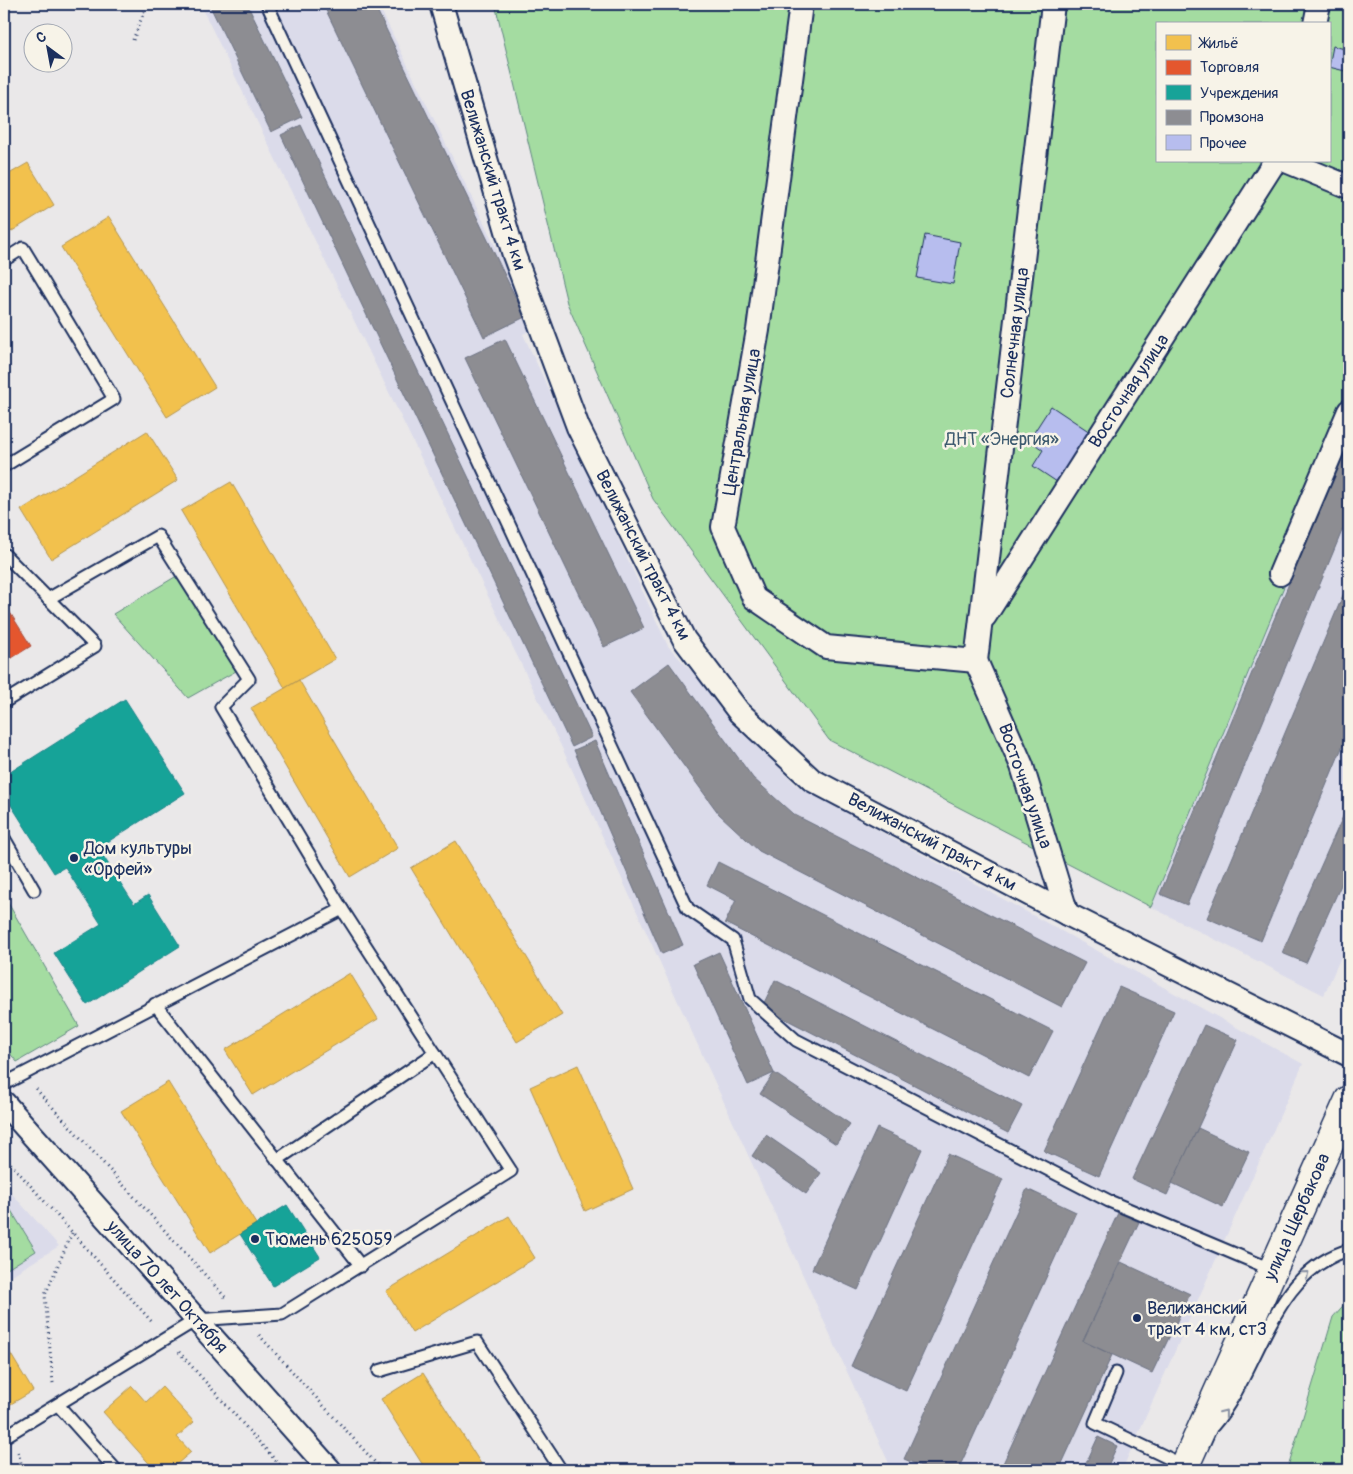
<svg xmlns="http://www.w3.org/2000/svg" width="1353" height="1474" viewBox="0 0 1353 1474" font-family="Pangolin,sans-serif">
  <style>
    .built { fill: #dbdbea }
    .green { fill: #a4dca1; stroke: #608680; fill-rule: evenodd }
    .homes { fill: #f2c14e; stroke: #b29553 }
    .shops { fill: #e4572e; stroke: #a84b3c }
    .public { fill: #17a398; stroke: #188087 }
    .industry { fill: #8d8d92; stroke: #6b7182 }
    .building { fill: #b7bdee; stroke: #1b2f5e }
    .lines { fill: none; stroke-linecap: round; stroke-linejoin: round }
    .lane-casing { stroke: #1b2f5e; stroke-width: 15 }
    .street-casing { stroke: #1b2f5e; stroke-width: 26 }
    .primary-casing { stroke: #1b2f5e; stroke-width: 31 }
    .path { stroke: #1b2f5e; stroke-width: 3; stroke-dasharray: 1 4; stroke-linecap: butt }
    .lane { stroke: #f7f3e8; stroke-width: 11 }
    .street { stroke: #f7f3e8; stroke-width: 22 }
    .primary { stroke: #f7f3e8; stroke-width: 28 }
    .oneway { stroke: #8991a3 }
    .poi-dot { fill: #1b2f5e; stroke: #f7f3e8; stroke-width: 2 }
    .labels { text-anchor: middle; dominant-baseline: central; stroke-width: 5; stroke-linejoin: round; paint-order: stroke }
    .street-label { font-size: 18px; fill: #1b2f5e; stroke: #f7f3e8 }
    .park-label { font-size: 18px; fill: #3d5a6f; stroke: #f7f3e8 }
    .poi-label { font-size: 18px; fill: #1b2f5e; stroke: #f7f3e8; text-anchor: start }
  </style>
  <rect width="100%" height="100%" fill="#eae8e9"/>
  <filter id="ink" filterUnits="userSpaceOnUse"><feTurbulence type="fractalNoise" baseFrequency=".02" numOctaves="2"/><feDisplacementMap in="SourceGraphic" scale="10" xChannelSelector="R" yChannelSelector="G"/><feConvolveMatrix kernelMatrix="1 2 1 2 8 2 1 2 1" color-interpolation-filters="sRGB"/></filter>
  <g filter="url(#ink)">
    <g class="built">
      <polygon points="200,4 378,4 535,328 523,334 668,646 796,785 1303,1064 1122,1470 892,1470 563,750"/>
      <polygon points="1349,430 1349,939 1324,995 1151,907"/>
      <polygon points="4,1185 59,1246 4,1280"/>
    </g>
    <g class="green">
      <path d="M495 4H1349V430L1151 907 829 740 653 499 567 303ZM1157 24H1329V161H1157Z"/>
      <polygon points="180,574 236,671 188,698 113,614"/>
      <polygon points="4,896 79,1026 17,1062 4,1046"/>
      <polygon points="4,1199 36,1251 4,1271"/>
      <polygon points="1349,1299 1349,1470 1287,1470 1333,1317"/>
    </g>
    <g class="homes">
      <polygon points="28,163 54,205 4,236 4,177"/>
      <polygon points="109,217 215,387 167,417 61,247"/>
      <polygon points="147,431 178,480 51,559 21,510"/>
      <polygon points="231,482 335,659 285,688 181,511"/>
      <polygon points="299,680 398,848 350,877 251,708"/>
      <polygon points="456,841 562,1015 517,1042 411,868"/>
      <polygon points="350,973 378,1019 253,1095 225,1050"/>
      <polygon points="578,1065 633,1189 585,1211 530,1087"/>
      <polygon points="168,1082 256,1224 210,1253 121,1111"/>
      <polygon points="509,1216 535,1258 412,1333 386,1291"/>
      <polygon points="4,1343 33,1391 4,1408"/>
      <polygon points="423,1373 485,1470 426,1470 381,1399"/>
      <polygon points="132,1386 146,1402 162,1387 194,1422 177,1437 191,1452 170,1470 155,1470 103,1412"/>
    </g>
    <polygon class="shops" points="4,603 31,646 4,663"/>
    <g class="public">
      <polygon points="125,699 185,793 98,848 134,904 148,895 180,946 87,1005 54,953 101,924 65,867 54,873 4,794 4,776"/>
      <polygon points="287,1205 320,1257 273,1286 240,1234"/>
    </g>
    <g class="industry">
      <polygon points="209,4 247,4 302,117 271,132"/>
      <polygon points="323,4 374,4 525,317 484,337"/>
      <polygon points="301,125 592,737 572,747 281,135"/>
      <polygon points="505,339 644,628 604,647 465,358"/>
      <polygon points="1349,439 1349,514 1187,905 1160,894"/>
      <polygon points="1349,581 1349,731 1261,941 1207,918"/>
      <polygon points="669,663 753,778 793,814 1085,963 1062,1007 759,851 719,814 630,692"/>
      <polygon points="595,741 683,945 662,954 574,750"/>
      <polygon points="1349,803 1349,867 1306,963 1282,953"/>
      <polygon points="718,862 1053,1031 1029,1078 725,923 736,900 707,885"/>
      <polygon points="719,952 774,1073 748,1085 693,964"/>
      <polygon points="775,980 1022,1106 1008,1133 762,1007"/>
      <polygon points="1119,987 1174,1011 1099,1176 1044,1151"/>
      <polygon points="1204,1025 1238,1040 1167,1195 1132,1179"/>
      <polygon points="774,1073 850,1124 836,1144 760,1094"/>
      <polygon points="877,1128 922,1149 858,1290 812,1269"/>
      <polygon points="1198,1128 1249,1152 1223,1207 1172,1183"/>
      <polygon points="766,1135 821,1173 806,1194 752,1156"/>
      <polygon points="948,1154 1003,1179 906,1391 851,1366"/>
      <polygon points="1027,1189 1076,1212 958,1470 930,1470 904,1459"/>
      <polygon points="1118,1213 1139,1222 1083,1341 1112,1355 1059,1470 1000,1470"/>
      <polygon points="1121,1262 1190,1294 1152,1373 1083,1341"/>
      <polygon points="1098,1437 1117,1446 1106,1470 1083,1470"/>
    </g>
    <g class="building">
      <polygon points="1333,46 1349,50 1349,72 1329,67"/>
      <polygon points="925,235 960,242 953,284 917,278"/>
      <polygon points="1051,406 1090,432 1057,482 1033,466 1043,450 1029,440"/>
    </g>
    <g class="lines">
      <g class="lane-casing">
        <g id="lane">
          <polyline points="267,4 688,909 733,940 750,999 796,1040 1109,1201 1273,1270"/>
          <polyline points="4,260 23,248 114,399 4,466"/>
          <polyline points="4,554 95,646 4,702"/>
          <polyline points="4,838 34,890"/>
          <polyline points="155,1004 361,1266"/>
          <polyline points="4,1084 342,909"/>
          <polyline points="277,1160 435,1053"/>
          <polyline points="379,1371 477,1342 561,1470"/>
          <polyline points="1116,1373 1095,1423 1185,1466"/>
          <polyline points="58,1405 116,1470"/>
          <path d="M1213 1426C1260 1371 1271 1272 1349 1250"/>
          <polyline points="4,1437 196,1320 282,1314 511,1171 342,909 221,707 249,679 158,536 48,599"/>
        </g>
      </g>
      <g class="street-casing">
        <g id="street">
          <polyline points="441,4 514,255 578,427 684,639 739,712 812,780 1067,914 1349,1055"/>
          <polyline points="801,4 758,330 723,527 754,598 826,647 976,661"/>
          <polyline points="1315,24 1319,4"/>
          <polyline points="1286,161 1349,187"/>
          <polyline points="1280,574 1349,411"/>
          <polyline points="985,616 1275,161"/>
          <polyline points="976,661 1053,4"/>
          <polyline points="976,661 1022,766 1067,914"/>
          <polyline points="4,1103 330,1470"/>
        </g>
      </g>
      <g class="primary-casing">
        <polyline id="primary" points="1183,1470 1349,1100"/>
      </g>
      <g class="path">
        <polyline points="133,40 147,4"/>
        <polyline points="4,1053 10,1060"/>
        <polyline points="36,1089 227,1299"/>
        <polyline points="4,1156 153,1323"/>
        <polyline points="259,1335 382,1470"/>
        <polyline points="179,1352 284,1470"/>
        <polyline points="53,1383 45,1295 72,1233"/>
        <polyline points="18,1452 23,1470"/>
      </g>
      <use href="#lane" class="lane"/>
      <use href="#street" class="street"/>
      <use href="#primary" class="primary"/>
    </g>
    <defs><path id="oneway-chevron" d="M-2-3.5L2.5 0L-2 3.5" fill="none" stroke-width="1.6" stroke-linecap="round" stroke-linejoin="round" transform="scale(1.25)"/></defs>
    <g class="oneway">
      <use href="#oneway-chevron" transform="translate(1306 1274) rotate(-41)"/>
      <use href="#oneway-chevron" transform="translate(1224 1413) rotate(-52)"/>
    </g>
  </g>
  <g class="poi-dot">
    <circle cx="74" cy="858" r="5"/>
    <circle cx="255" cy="1239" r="5"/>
    <circle cx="1137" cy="1318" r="5"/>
  </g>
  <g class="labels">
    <g class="street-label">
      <text transform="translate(493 180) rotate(73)">Велижанский тракт 4 км</text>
      <text transform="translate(1015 333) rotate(-83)">Солнечная улица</text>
      <text transform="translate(1129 391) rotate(-57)">Восточная улица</text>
      <text transform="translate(742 422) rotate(-80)">Центральная улица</text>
      <text transform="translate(643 555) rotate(63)">Велижанский тракт 4 км</text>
      <text transform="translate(1025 786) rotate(71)">Восточная улица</text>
      <text transform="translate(932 842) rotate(28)">Велижанский тракт 4 км</text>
      <text transform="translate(1297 1217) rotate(-66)">улица Щербакова</text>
      <text transform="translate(167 1287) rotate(48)">улица 70 лет Октября</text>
    </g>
    <g class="park-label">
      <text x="1002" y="439">ДНТ «Энергия»</text>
    </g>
    <g class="poi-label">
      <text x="84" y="848">Дом культуры<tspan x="84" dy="21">«Орфей»</tspan></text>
      <text x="265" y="1239">Тюмень 625059</text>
      <text x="1147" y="1308">Велижанский<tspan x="1147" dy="21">тракт 4 км, ст3</tspan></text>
    </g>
  </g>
  <rect width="1353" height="1474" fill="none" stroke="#f7f3e8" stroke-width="20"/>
  <rect x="10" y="10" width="1333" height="1454" fill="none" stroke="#1b2f5e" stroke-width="2" filter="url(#ink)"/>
  <rect x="1156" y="22" width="175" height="140" fill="#f7f3e8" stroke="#9fa5b1"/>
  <rect x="1166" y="35" width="25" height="15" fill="#f2c14e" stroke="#9fa5b1"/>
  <text x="1200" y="48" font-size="15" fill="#1b2f5e">Жильё</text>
  <rect x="1166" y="60" width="25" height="15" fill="#e4572e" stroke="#9fa5b1"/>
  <text x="1200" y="72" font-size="15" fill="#1b2f5e">Торговля</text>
  <rect x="1166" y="85" width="25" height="15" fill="#17a398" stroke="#9fa5b1"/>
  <text x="1200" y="98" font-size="15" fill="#1b2f5e">Учреждения</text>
  <rect x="1166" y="110" width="25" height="15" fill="#8d8d92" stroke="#9fa5b1"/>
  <text x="1200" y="122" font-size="15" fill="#1b2f5e">Промзона</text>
  <rect x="1166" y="135" width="25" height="15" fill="#b7bdee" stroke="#9fa5b1"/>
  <text x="1200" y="148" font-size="15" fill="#1b2f5e">Прочее</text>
  <g transform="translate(48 48) rotate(328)"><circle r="24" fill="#f7f3e8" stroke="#9fa5b1"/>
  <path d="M0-4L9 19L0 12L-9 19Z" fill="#1b2f5e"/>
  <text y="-8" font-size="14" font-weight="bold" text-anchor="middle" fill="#1b2f5e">С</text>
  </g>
</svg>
